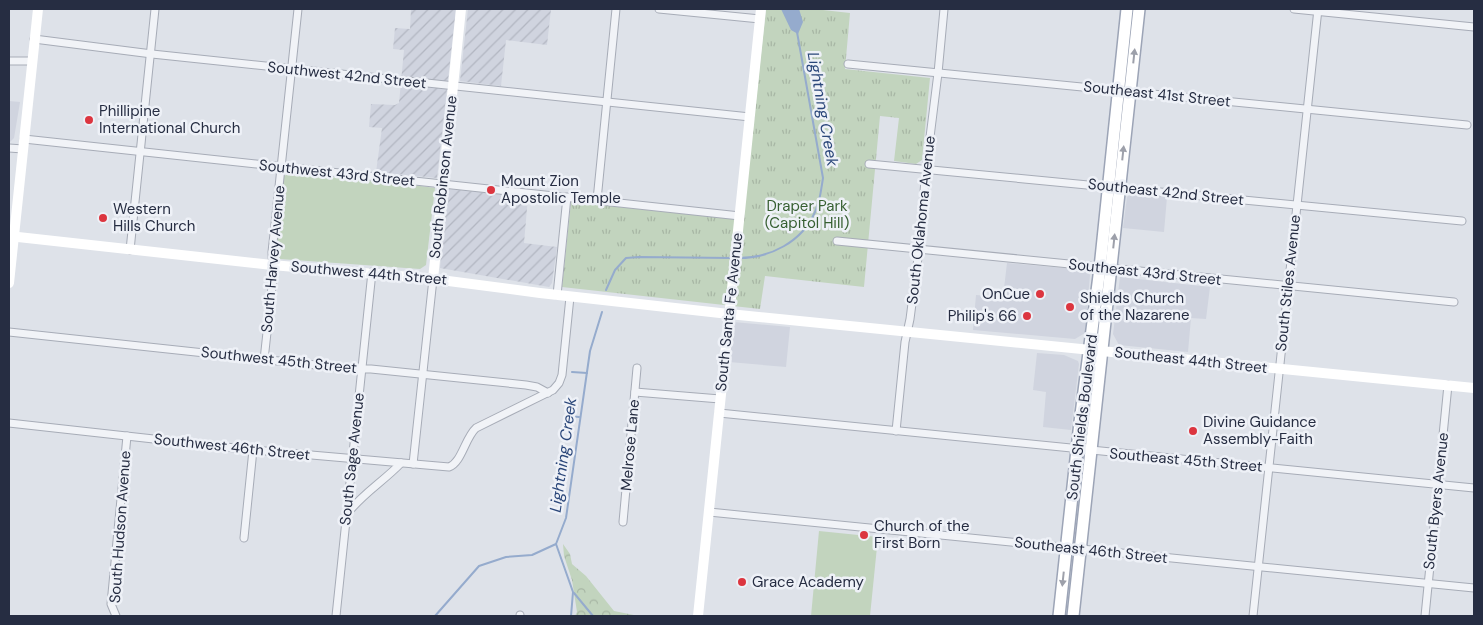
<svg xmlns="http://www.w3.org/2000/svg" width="1483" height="625" viewBox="0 0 1483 625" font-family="'DM Sans',sans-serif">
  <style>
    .built { fill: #d0d4df }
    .industrial { fill: url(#industrial-furrows) }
    .grass { fill: #c2d4be }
    .forest { fill: url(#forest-crowns) }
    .park { fill: url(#park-tufts) }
    .water { fill: #95abcd }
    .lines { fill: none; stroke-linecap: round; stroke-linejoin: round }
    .stream { stroke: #95abcd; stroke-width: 2 }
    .street-casing { stroke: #a7acb7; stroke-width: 9 }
    .primary-casing { stroke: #9ca4b6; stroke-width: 14 }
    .street { stroke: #f1f3f7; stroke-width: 7 }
    .secondary { stroke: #fff; stroke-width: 10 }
    .primary { stroke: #fff; stroke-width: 11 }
    .oneway { fill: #9da0aa }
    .poi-dot { fill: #dc353f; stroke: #eef1f7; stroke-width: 2 }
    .labels { text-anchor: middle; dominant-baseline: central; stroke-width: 5; stroke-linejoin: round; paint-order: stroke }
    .street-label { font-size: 15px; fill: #262d42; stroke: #eef1f7 }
    .poi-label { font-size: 15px; fill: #262d42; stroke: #eef1f7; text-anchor: start }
    .park-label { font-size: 15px; fill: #365f31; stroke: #eef1f7 }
    .water-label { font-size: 16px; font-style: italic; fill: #2b477a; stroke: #eef1f7 }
  </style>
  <defs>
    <pattern id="industrial-furrows" width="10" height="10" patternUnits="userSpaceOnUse" patternTransform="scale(1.25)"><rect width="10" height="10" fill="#d0d4df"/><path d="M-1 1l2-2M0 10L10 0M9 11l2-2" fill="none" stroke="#b2b6c1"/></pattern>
    <pattern id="forest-crowns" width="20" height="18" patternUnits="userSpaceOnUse" patternTransform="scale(1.25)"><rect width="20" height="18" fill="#c2d4be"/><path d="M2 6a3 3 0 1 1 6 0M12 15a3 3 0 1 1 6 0" fill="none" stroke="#a7b6a4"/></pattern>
    <pattern id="park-tufts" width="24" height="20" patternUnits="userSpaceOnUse" patternTransform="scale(1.25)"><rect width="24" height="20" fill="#c2d4be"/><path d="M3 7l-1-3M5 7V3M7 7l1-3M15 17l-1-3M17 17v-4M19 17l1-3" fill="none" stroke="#a7b6a4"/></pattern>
  </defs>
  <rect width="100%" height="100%" fill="#dee2e9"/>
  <g class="built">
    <polygon points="9,101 20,102 14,138 10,142"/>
    <polygon points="1131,194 1167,197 1164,232 1123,228 1127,197"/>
    <polygon points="1007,263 1086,270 1090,275 1085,333 1075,339 973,330 976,295 1003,297"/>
    <polygon points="1120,277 1210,287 1206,319 1191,318 1188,352 1119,345 1113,334"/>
    <polygon points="733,322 790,327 786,367 729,362"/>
    <polygon points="1037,353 1064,355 1078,361 1079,364 1071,430 1043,427 1046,392 1033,390"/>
  </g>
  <g class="industrial">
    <polygon points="411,9 456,9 437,178 376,172 382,128 369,127 371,104 395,105 399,103 404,50 393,49 395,28 410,29"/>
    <polygon points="468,9 551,9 547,45 506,40 501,86 460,81"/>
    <polygon points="448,189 528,197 524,243 557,247 552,283 549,287 440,268"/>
  </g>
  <g class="grass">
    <polygon points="293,172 377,180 435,188 426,265 420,269 280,259 276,253 284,176"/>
    <polygon points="819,531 878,537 870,616 811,616"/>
  </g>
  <polygon class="forest" points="563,544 570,554 572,564 586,576 614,611 639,616 575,616 577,612 572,580 564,556"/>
  <polygon class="park" points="766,9 814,9 850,13 845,69 930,78 922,160 916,164 894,161 899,118 880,116 864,287 765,276 760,309 562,287 571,202 743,220"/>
  <polygon class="water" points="781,9 799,9 803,22 798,34 791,30"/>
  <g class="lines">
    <g class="stream">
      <path d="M739 258C770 258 802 242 815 212 820 202 821 190 823 178L797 32"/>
      <polyline points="606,290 615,270 626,258 639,257 732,258"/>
      <polyline points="572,372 587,373"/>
      <polyline points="569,416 579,417"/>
      <polyline points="556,544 573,592 571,616"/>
      <polyline points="574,593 593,616"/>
      <polyline points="435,616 479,566 506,557 532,555 556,544 566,518 590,351 602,312"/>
    </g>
    <g class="street-casing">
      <g id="street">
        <polyline points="659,9 760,19"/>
        <polyline points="1294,9 1474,27"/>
        <polyline points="34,39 152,54 750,117"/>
        <polyline points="9,61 32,61"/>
        <polyline points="848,64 1467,125"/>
        <polyline points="24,139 740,216"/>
        <polyline points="9,148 23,149"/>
        <polyline points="869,164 1462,221"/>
        <polyline points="597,200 616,9"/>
        <polyline points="837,241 1454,302"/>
        <polyline points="130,250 155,9"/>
        <polyline points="557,295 567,197"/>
        <polyline points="9,332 353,369 371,369 526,385 537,387 548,393"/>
        <polyline points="264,360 273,277 272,252 298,9"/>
        <polyline points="635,392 720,399"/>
        <polyline points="719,413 1474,488"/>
        <path d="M9 423 253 450 449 467C462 462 465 438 476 428L553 390 559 383 562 375 570 297"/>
        <polyline points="896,431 905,342 910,319 919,250 926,169 938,73 944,9"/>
        <polyline points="413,464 433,279"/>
        <path d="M709 512C964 538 1219 562 1474 588"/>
        <path d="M347 514C362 494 384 481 401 463"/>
        <polyline points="623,522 637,368"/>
        <polyline points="244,538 253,450"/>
        <polyline points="116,616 111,604 127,436"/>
        <polyline points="336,616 372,272"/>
        <polyline points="520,616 520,615"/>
        <polyline points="1253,616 1318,9"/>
        <polyline points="1425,616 1448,385"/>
      </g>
    </g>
    <g class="primary-casing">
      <g id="primary">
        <polyline points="1059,616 1080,422 1100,268 1127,9"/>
        <polyline points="1073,616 1139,9"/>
      </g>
    </g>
    <use href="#street" class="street"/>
    <g class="secondary">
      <polyline points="9,236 272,265 433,279 540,293 729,314 1474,388"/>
      <polyline points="433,279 461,9"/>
      <polyline points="9,283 38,9"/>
      <polyline points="698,616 761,9"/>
    </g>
    <use href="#primary" class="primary"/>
  </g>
  <defs><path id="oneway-solid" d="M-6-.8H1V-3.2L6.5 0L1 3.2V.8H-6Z" transform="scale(1.25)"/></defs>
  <g class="oneway">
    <use href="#oneway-solid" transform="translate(1134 56) rotate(-84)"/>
    <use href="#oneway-solid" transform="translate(1123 153) rotate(-84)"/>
    <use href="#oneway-solid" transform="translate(1114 241) rotate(-84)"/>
    <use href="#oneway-solid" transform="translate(1063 579) rotate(96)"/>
  </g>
  <g class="poi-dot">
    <circle cx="89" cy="120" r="5"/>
    <circle cx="491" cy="190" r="5"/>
    <circle cx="103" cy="218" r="5"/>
    <circle cx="1040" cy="294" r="5"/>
    <circle cx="1070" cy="307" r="5"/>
    <circle cx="1027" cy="316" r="5"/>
    <circle cx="1193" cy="431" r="5"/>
    <circle cx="864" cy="535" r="5"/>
    <circle cx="742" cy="582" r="5"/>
  </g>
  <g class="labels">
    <g class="street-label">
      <text transform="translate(347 75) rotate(6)">Southwest 42nd Street</text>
      <text transform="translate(1157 94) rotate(6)">Southeast 41st Street</text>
      <text transform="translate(337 173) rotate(6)">Southwest 43rd Street</text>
      <text transform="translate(443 177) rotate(-84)">South Robinson Avenue</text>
      <text transform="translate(1166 192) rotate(6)">Southeast 42nd Street</text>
      <text transform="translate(921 220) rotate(-84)">South Oklahoma Avenue</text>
      <text transform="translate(273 259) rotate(-85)">South Harvey Avenue</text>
      <text transform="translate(1145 272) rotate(6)">Southeast 43rd Street</text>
      <text transform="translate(369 273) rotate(5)">Southwest 44th Street</text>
      <text transform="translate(1288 283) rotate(-84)">South Stiles Avenue</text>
      <text transform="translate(729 312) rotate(-84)">South Santa Fe Avenue</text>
      <text transform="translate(279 360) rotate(6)">Southwest 45th Street</text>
      <text transform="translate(1191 360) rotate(6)">Southeast 44th Street</text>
      <text transform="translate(1082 417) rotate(-83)">South Shields Boulevard</text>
      <text transform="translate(630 445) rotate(-85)">Melrose Lane</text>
      <text transform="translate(232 447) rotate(6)">Southwest 46th Street</text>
      <text transform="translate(352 459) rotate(-84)">South Sage Avenue</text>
      <text transform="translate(1186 460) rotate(5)">Southeast 45th Street</text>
      <text transform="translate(1436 501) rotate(-84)">South Byers Avenue</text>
      <text transform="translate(120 527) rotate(-86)">South Hudson Avenue</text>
      <text transform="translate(1091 550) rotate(6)">Southeast 46th Street</text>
    </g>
    <g class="poi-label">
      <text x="99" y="111">Phillipine<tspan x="99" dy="17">International Church</tspan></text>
      <text x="501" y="181">Mount Zion<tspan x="501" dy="17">Apostolic Temple</tspan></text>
      <text x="113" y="209">Western<tspan x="113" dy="17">Hills Church</tspan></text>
      <text x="1030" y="294" text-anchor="end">OnCue</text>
      <text x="1080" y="298">Shields Church<tspan x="1080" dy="17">of the Nazarene</tspan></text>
      <text x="1017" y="316" text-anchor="end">Philip's 66</text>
      <text x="1203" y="422">Divine Guidance<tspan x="1203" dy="17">Assembly-Faith</tspan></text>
      <text x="874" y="526">Church of the<tspan x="874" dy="17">First Born</tspan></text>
      <text x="752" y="582">Grace Academy</text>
    </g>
    <g class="park-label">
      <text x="807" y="206">Draper Park<tspan x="807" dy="17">(Capitol Hill)</tspan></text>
    </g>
    <g class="water-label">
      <text transform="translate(823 109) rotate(80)">Lightning Creek</text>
      <text transform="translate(563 455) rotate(-82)">Lightning Creek</text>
    </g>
  </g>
  <rect width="1483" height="625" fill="none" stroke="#262d42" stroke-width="20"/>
</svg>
